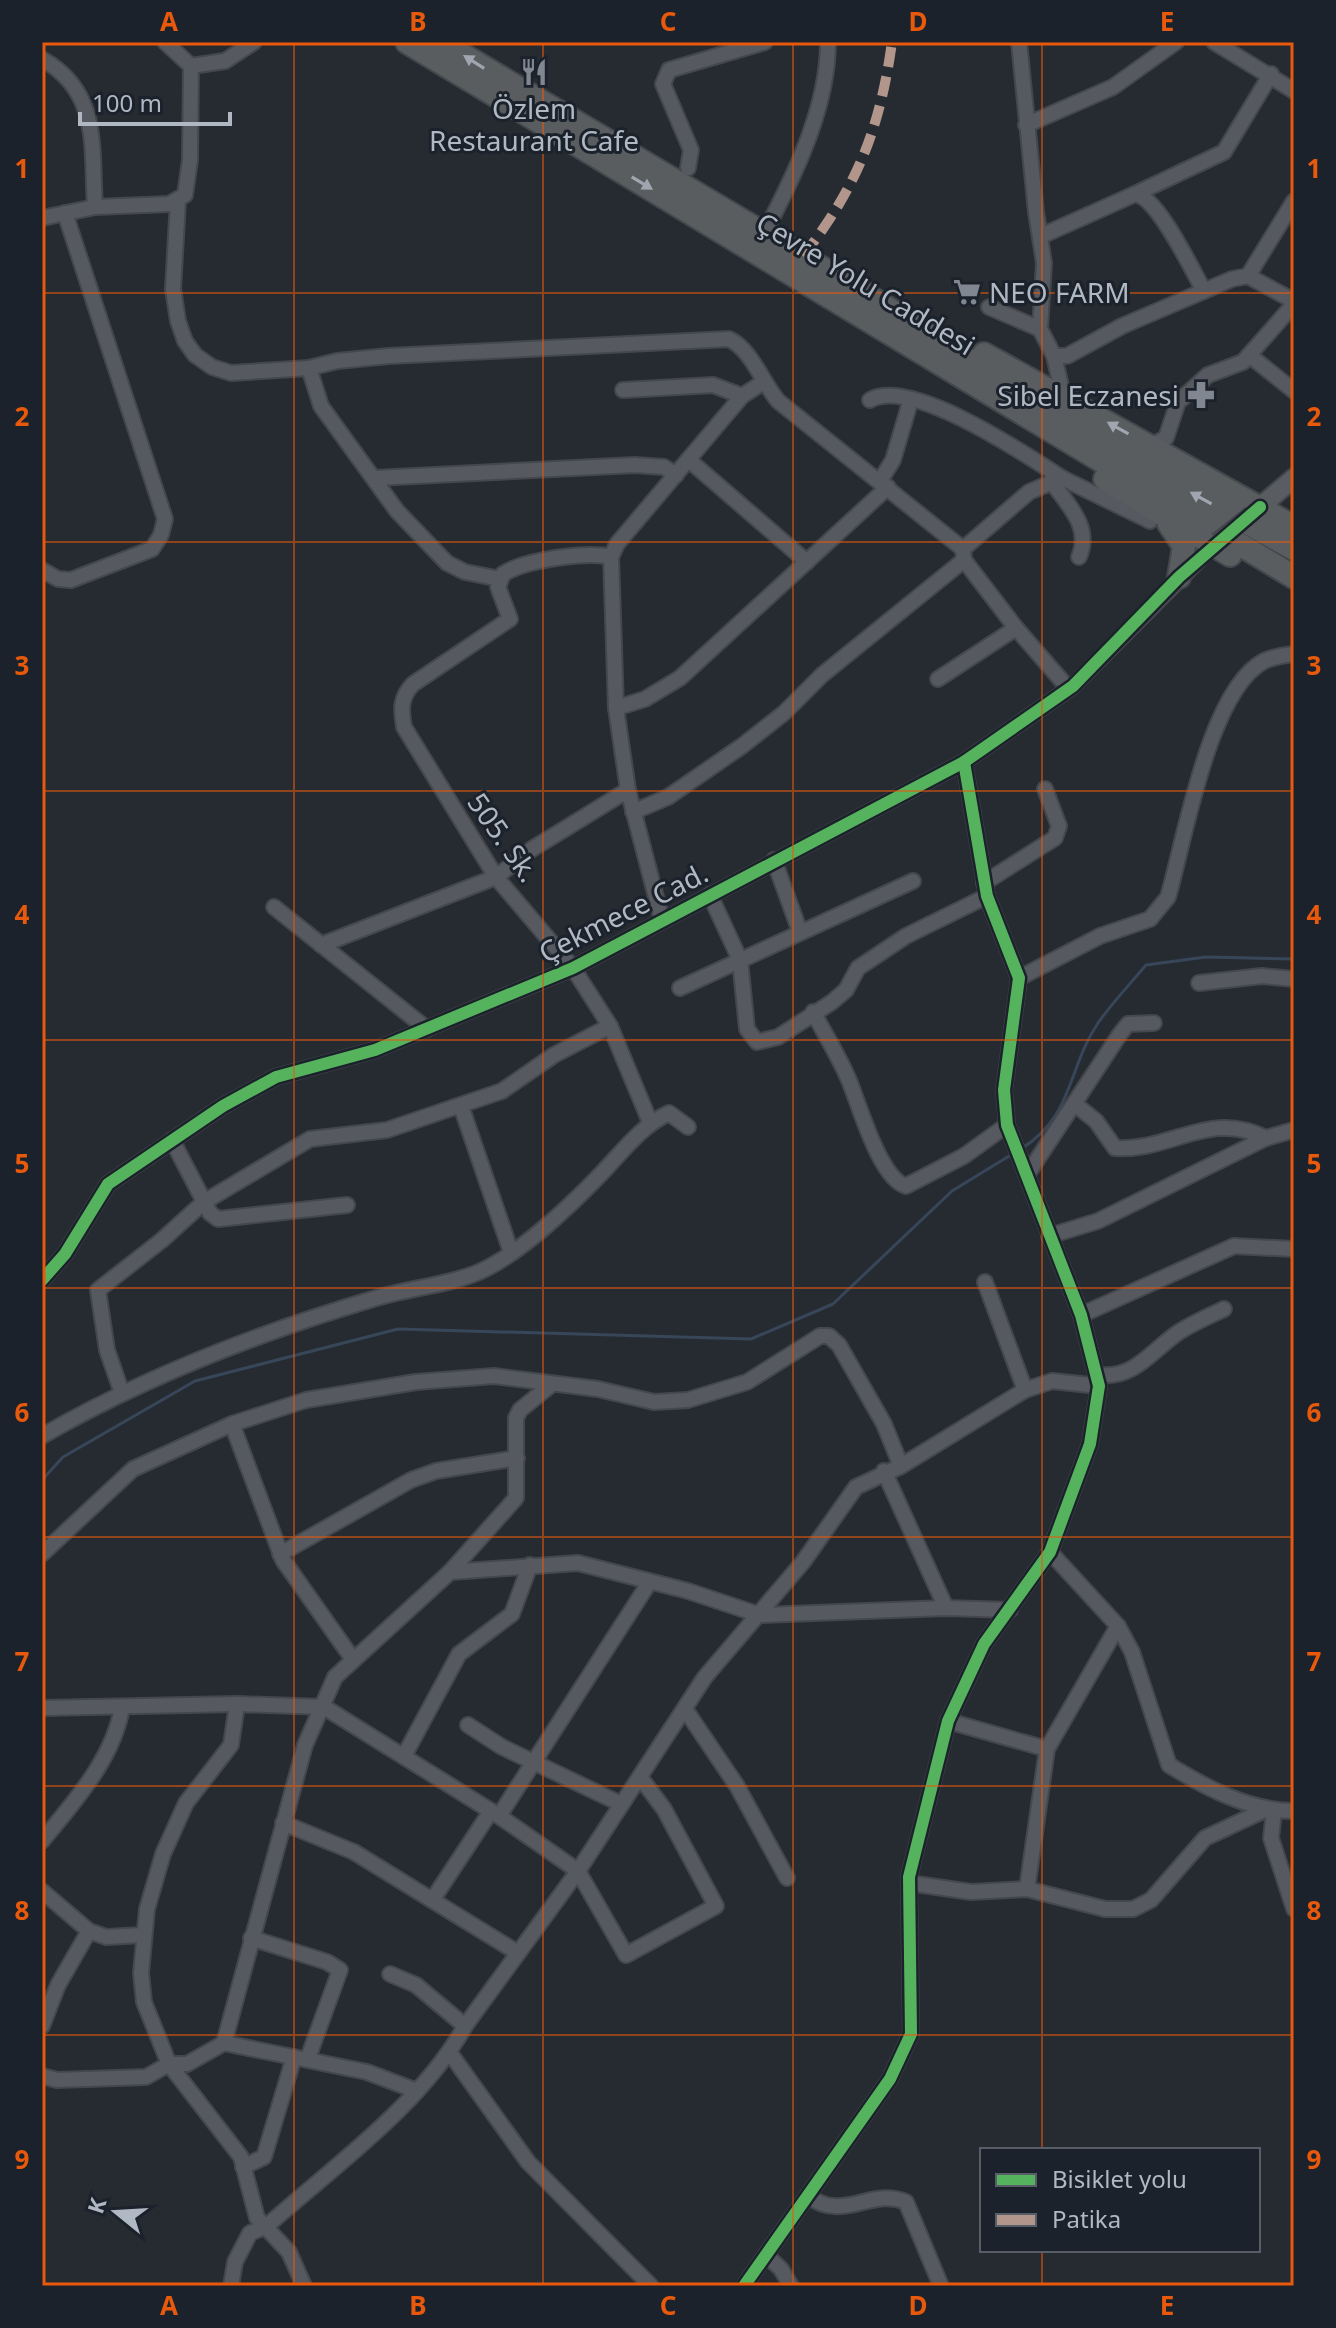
<svg xmlns="http://www.w3.org/2000/svg" width="1336" height="2328" viewBox="0 0 1336 2328" font-family="'Noto Sans',sans-serif">
  <style>
    .lines { fill: none; stroke-linecap: round; stroke-linejoin: round }
    .stream { stroke: #374659; stroke-width: 3 }
    .minor-casing { stroke: #44474c; stroke-width: 18 }
    .major-casing { stroke: #41464b; stroke-width: 22 }
    .highway-casing { stroke: #43484d; stroke-width: 26 }
    .minor { stroke: #565a60; stroke-width: 14 }
    .major { stroke: #595c61; stroke-width: 18 }
    .highway { stroke: #5a5d60; stroke-width: 22 }
    .minor-bridge-casing { stroke: #44474c; stroke-width: 18; stroke-linecap: butt }
    .minor-bridge { stroke: #565a60; stroke-width: 14 }
    .quiet { stroke: #b2968c; stroke-width: 10; stroke-dasharray: 20 10; stroke-linecap: butt }
    .cycleway-casing { stroke: #1b222b; stroke-width: 17 }
    .cycleway { stroke: #56b35d; stroke-width: 12 }
    .oneway { fill: #9fa6af }
    .grid { fill: none; stroke: #e8590c; stroke-width: 2; stroke-opacity: 0.55 }
    .labels { text-anchor: middle; dominant-baseline: central; stroke-width: 6; stroke-linejoin: round; paint-order: stroke }
    .poi-label { font-size: 28px; fill: #b0b8c3; stroke: #1b222b }
    .street-label { font-size: 28px; fill: #b0b8c3; stroke: #1b222b }
    .neatline { fill: none; stroke: #e8590c; stroke-width: 3 }
    .grid-label { font-size: 26px; text-anchor: middle; font-weight: bold; fill: #e8590c }
  </style>
  <rect width="100%" height="100%" fill="#262b31"/>
  <g class="lines">
    <g class="stream">
      <path d="M1021 1149C1074 1116 1067 1069 1098 1023 1112 1003 1130 984 1146 965L1206 957 1294 959"/>
      <polyline points="42,1480 63,1457 195,1381 398,1329 751,1339 833,1304 952,1191 1014,1153"/>
    </g>
    <g class="minor-casing">
      <g id="minor">
        <polyline points="1019,42 1036,212 1044,263 1040,329 1054,356 1064,399"/>
        <polyline points="1214,42 1294,91"/>
        <path d="M42 59C101 92 91 148 95 207"/>
        <polyline points="191,66 225,61 254,42"/>
        <polyline points="1026,125 1113,87 1176,42"/>
        <polyline points="688,168 691,150 663,84 669,70 765,42"/>
        <polyline points="1135,194 1224,152 1271,74"/>
        <path d="M178 201 173 289 178 321 185 341 195 355 212 367 231 373 309 368 337 361 389 356 729 339C751 349 762 382 778 401L963 549"/>
        <polyline points="42,218 95,207 169,204 185,195 190,160 191,66 165,42"/>
        <path d="M770 222C798 168 828 104 828 42"/>
        <path d="M1041 236 1135 194C1158 197 1192 270 1204 291"/>
        <polyline points="1248,276 1294,301"/>
        <polyline points="989,307 1040,329"/>
        <polyline points="1249,355 1294,391"/>
        <polyline points="1054,356 1067,356 1122,326 1232,279 1248,276 1294,201"/>
        <polyline points="309,368 321,406 397,511 447,563 465,572 500,579"/>
        <polyline points="623,390 713,385 742,396"/>
        <path d="M870 400C911 377 1025 454 1062 478"/>
        <polyline points="1151,446 1166,438 1178,402 1208,375 1243,362 1294,304"/>
        <polyline points="690,461 807,562"/>
        <polyline points="375,478 635,465 664,467 676,475"/>
        <polyline points="880,481 893,460 911,399"/>
        <path d="M1051 481C1068 505 1092 527 1079 557"/>
        <path d="M611 557C587 551 524 560 503 574L498 587 510 619 413 684C400 698 401 709 404 727L496 877 573 968 610 1026 650 1122"/>
        <polyline points="964,560 1016,628 1069,689"/>
        <polyline points="42,570 58,579 71,580 152,549 161,535 165,519 65,213"/>
        <polyline points="938,679 1016,628"/>
        <polyline points="616,708 645,699 680,678 888,487"/>
        <polyline points="633,812 668,797 742,746 784,713 822,675 964,560 963,549 1029,492 1062,478 1150,521 1156,512"/>
        <polyline points="774,860 800,932"/>
        <polyline points="984,883 1055,838 1059,826 1045,789"/>
        <polyline points="710,895 740,960 747,1029 757,1042 778,1037 832,1002 846,990 858,968 906,936 987,896"/>
        <polyline points="274,907 427,1029"/>
        <polyline points="662,920 628,790 616,708 611,557 617,544 742,396 762,383"/>
        <polyline points="321,945 496,877 532,849 628,790"/>
        <path d="M1019 978 1100 936 1150 919 1168 897C1185 839 1209 690 1264 661 1273 657 1285 655 1294 654"/>
        <polyline points="1199,983 1262,976 1294,979"/>
        <polyline points="680,988 913,881"/>
        <path d="M813 1012C825 1034 838 1055 848 1078 859 1103 879 1178 906 1186L964 1156 1007 1125"/>
        <path d="M1076 1105 1096 1121 1115 1148C1171 1152 1209 1109 1266 1138"/>
        <polyline points="461,1106 511,1252"/>
        <polyline points="172,1140 210,1213 218,1219 347,1205"/>
        <polyline points="1027,1175 1120,1034 1128,1024 1154,1023"/>
        <polyline points="1049,1236 1098,1221 1266,1138 1294,1130"/>
        <polyline points="42,1280 65,1254 108,1184 223,1106 276,1077 375,1050 573,968 964,762 1073,686 1217,542"/>
        <polyline points="985,1282 1025,1390"/>
        <polyline points="1081,1315 1234,1246 1294,1249"/>
        <path d="M1099 1375C1135 1379 1152 1350 1179 1332 1193 1323 1209 1316 1224 1309"/>
        <polyline points="122,1393 107,1350 98,1290 162,1240 204,1202 310,1139 387,1130 502,1091 554,1055 610,1026"/>
        <polyline points="232,1424 283,1560 352,1658"/>
        <path d="M42 1436C146 1376 258 1333 373 1299 407 1288 446 1286 479 1272 518 1255 568 1208 598 1177 621 1154 639 1127 669 1113L688 1127"/>
        <polyline points="884,1471 946,1608"/>
        <path d="M1050 1552 1118 1626 1132 1652 1169 1765C1206 1788 1250 1811 1294 1811"/>
        <polyline points="42,1554 133,1469 232,1424 306,1400 416,1382 494,1376 598,1389 654,1402 688,1400 747,1382 820,1336 829,1336 839,1345 884,1424 901,1466"/>
        <polyline points="280,1554 411,1480 436,1471 517,1458"/>
        <polyline points="450,1572 516,1498 516,1418 520,1410 552,1384"/>
        <polyline points="42,1708 237,1704"/>
        <polyline points="685,1709 737,1786 787,1878"/>
        <polyline points="948,1721 1047,1749"/>
        <polyline points="468,1725 502,1747 621,1804"/>
        <polyline points="404,1756 459,1654 512,1614 530,1565"/>
        <polyline points="1274,1811 1271,1838 1294,1909"/>
        <polyline points="499,1816 649,1583"/>
        <polyline points="283,1823 354,1852 518,1953"/>
        <path d="M42 1841C74 1802 114 1758 122 1707"/>
        <polyline points="909,1883 971,1892 1027,1889 1105,1909 1133,1909 1151,1900 1205,1838 1267,1809"/>
        <polyline points="1027,1889 1047,1749 1118,1626"/>
        <polyline points="42,1891 89,1931 106,1937 144,1935"/>
        <polyline points="433,1899 491,1811"/>
        <polyline points="251,1938 327,1962 340,1970 308,2058"/>
        <polyline points="390,1974 416,1985 465,2026"/>
        <polyline points="42,2026 58,1985 89,1931"/>
        <polyline points="224,2043 305,1745 335,1677 450,1572 578,1563 688,1591 760,1615 946,1608 1010,1610"/>
        <polyline points="450,2053 528,2162 651,2286"/>
        <polyline points="42,2076 57,2080 146,2077 169,2064 187,2064 224,2043 367,2072 417,2091"/>
        <polyline points="243,2167 264,2157 294,2057"/>
        <path d="M808 2196C844 2223 871 2187 906 2202L941 2286"/>
        <polyline points="766,2255 781,2269 791,2286"/>
        <path d="M231 2286 235 2262 250 2233 267 2226C334 2166 422 2104 465 2026L578 1871 705 1677 803 1562 856 1487 901 1466 1025 1390 1052 1381 1099 1386"/>
        <polyline points="304,2286 289,2252 257,2218 241,2157 169,2064 144,2002 141,1973 147,1909 163,1854 186,1803 231,1745 237,1704 324,1707 499,1816 578,1871 626,1955 716,1906 664,1809 640,1777"/>
        <polyline points="744,2286 890,2079 911,2034 909,1877 948,1721 984,1644 1050,1552 1090,1444 1099,1386 1081,1315 1007,1125 1004,1090 1019,978 987,896 964,762"/>
      </g>
    </g>
    <g class="major-casing">
      <polyline id="major" points="1260,507 1294,478"/>
    </g>
    <g class="highway-casing">
      <g id="highway">
        <polyline points="407,42 1294,577"/>
        <polyline points="441,42 859,290 1068,423 1294,549"/>
        <polyline points="984,354 1294,527"/>
        <polyline points="1105,479 1230,555"/>
        <polyline points="1169,524 1184,546 1179,577"/>
      </g>
    </g>
    <use href="#minor" class="minor"/>
    <use href="#major" class="major"/>
    <use href="#highway" class="highway"/>
    <g class="minor-bridge-casing">
      <polyline id="minor-bridge" points="1217,541 1251,514"/>
    </g>
    <use href="#minor-bridge" class="minor-bridge"/>
    <path class="quiet" d="M803 256C857 187 880 129 892 42"/>
    <g class="cycleway-casing">
      <g id="cycleway">
        <polyline points="42,1280 65,1254 108,1184 223,1106 276,1077 375,1050 573,968 964,762 1073,686 1179,577 1260,507"/>
        <polyline points="744,2286 890,2079 911,2034 909,1877 948,1721 984,1644 1050,1552 1090,1444 1099,1386 1081,1315 1007,1125 1004,1090 1019,978 987,896 964,762"/>
      </g>
    </g>
    <use href="#cycleway" class="cycleway"/>
  </g>
  <defs><path id="oneway-solid" d="M-6-.8H1V-3.2L6.5 0L1 3.2V.8H-6Z" transform="scale(2)"/></defs>
  <g class="oneway">
    <use href="#oneway-solid" transform="translate(474 62) rotate(-148)"/>
    <use href="#oneway-solid" transform="translate(642 183) rotate(31)"/>
    <use href="#oneway-solid" transform="translate(1118 428) rotate(-151)"/>
    <use href="#oneway-solid" transform="translate(1201 498) rotate(-151)"/>
  </g>
  <path class="grid" d="M294 42V2286M543 42V2286M793 42V2286M1042 42V2150M42 293H1294M42 542H1294M42 791H1294M42 1040H1294M42 1288H1294M42 1537H1294M42 1786H1294M42 2035H1294M1042 2250V2286"/>
  <defs>
    <g id="restaurant-bare" transform="scale(2.16)"><path d="M-5-6h1v4h1v-4h1v4h1v-4h1v5L-1.5 .5V6h-2V.5L-5-1ZM5-6V6H3V1.5H1.5Q1.5-4 5-6Z" fill="#808790" stroke="#1b222b" stroke-width="2.5" paint-order="stroke"/></g>
    <g id="supermarket-bare" transform="scale(2.16)"><path d="M-6-5.5h2.5l.6 2H6L4.5 2H-2.5L-4.4-4H-6ZM-1.5 3.2a1.3 1.3 0 1 0 .1 0ZM3 3.2a1.3 1.3 0 1 0 .1 0Z" fill="#808790" stroke="#1b222b" stroke-width="2.5" paint-order="stroke"/></g>
    <g id="pharmacy-bare" transform="scale(2.16)"><path d="M-2-6h4v4h4v4h-4v4h-4v-4h-4v-4h4Z" fill="#808790" stroke="#1b222b" stroke-width="2.5" paint-order="stroke"/></g>
  </defs>
  <g fill-rule="evenodd">
    <use href="#restaurant-bare" x="534" y="72"/>
    <use href="#supermarket-bare" x="967" y="292"/>
    <use href="#pharmacy-bare" x="1201" y="395"/>
  </g>
  <g class="labels">
    <g class="poi-label">
      <text x="534" y="108">Özlem<tspan x="534" dy="32">Restaurant Cafe</tspan></text>
      <text x="989" y="292" text-anchor="start">NEO FARM</text>
      <text x="1179" y="395" text-anchor="end">Sibel Eczanesi</text>
    </g>
    <g class="street-label">
      <text transform="translate(866 283) rotate(31)">Çevre Yolu Caddesi</text>
      <text transform="translate(504 837) rotate(55)">505. Sk.</text>
      <text transform="translate(623 912) rotate(-27)">Çekmece Cad.</text>
    </g>
  </g>
  <rect width="1336" height="2328" fill="none" stroke="#1b222b" stroke-width="88"/>
  <rect x="980" y="2148" width="280" height="104" fill="#1b222b" stroke="#575e68" stroke-width="2"/>
  <rect x="996" y="2174" width="40" height="12" fill="#56b35d" stroke="#575e68" stroke-width="2"/>
  <text x="1052" y="2188" font-size="24" fill="#b0b8c3">Bisiklet yolu</text>
  <rect x="996" y="2214" width="40" height="12" fill="#b2968c" stroke="#575e68" stroke-width="2"/>
  <text x="1052" y="2228" font-size="24" fill="#b0b8c3">Patika</text>
  <g transform="translate(116 2212) rotate(288)" stroke="#1b222b" stroke-width="6" paint-order="stroke">
  <path d="M0-6L14 30L0 20L-14 30Z" fill="#b0b8c3"/>
  <text y="-12" font-size="22" font-weight="bold" text-anchor="middle" fill="#b0b8c3">K</text>
  </g>
  <path d="M80 112v12h150v-12" fill="none" stroke="#b0b8c3" stroke-width="4"/>
  <text x="92" y="112" font-size="24" fill="#b0b8c3" stroke="#1b222b" stroke-width="6" paint-order="stroke">100 m</text>
  <rect x="44" y="44" width="1248" height="2240" class="neatline"/>
  <g class="grid-label">
    <text x="169" y="31">A</text>
    <text x="418" y="31">B</text>
    <text x="668" y="31">C</text>
    <text x="918" y="31">D</text>
    <text x="1167" y="31">E</text>
    <text x="22" y="178">1</text>
    <text x="1314" y="178">1</text>
    <text x="22" y="426">2</text>
    <text x="1314" y="426">2</text>
    <text x="22" y="675">3</text>
    <text x="1314" y="675">3</text>
    <text x="22" y="924">4</text>
    <text x="1314" y="924">4</text>
    <text x="22" y="1173">5</text>
    <text x="1314" y="1173">5</text>
    <text x="22" y="1422">6</text>
    <text x="1314" y="1422">6</text>
    <text x="22" y="1671">7</text>
    <text x="1314" y="1671">7</text>
    <text x="22" y="1920">8</text>
    <text x="1314" y="1920">8</text>
    <text x="22" y="2169">9</text>
    <text x="1314" y="2169">9</text>
    <text x="169" y="2315">A</text>
    <text x="418" y="2315">B</text>
    <text x="668" y="2315">C</text>
    <text x="918" y="2315">D</text>
    <text x="1167" y="2315">E</text>
  </g>
</svg>
